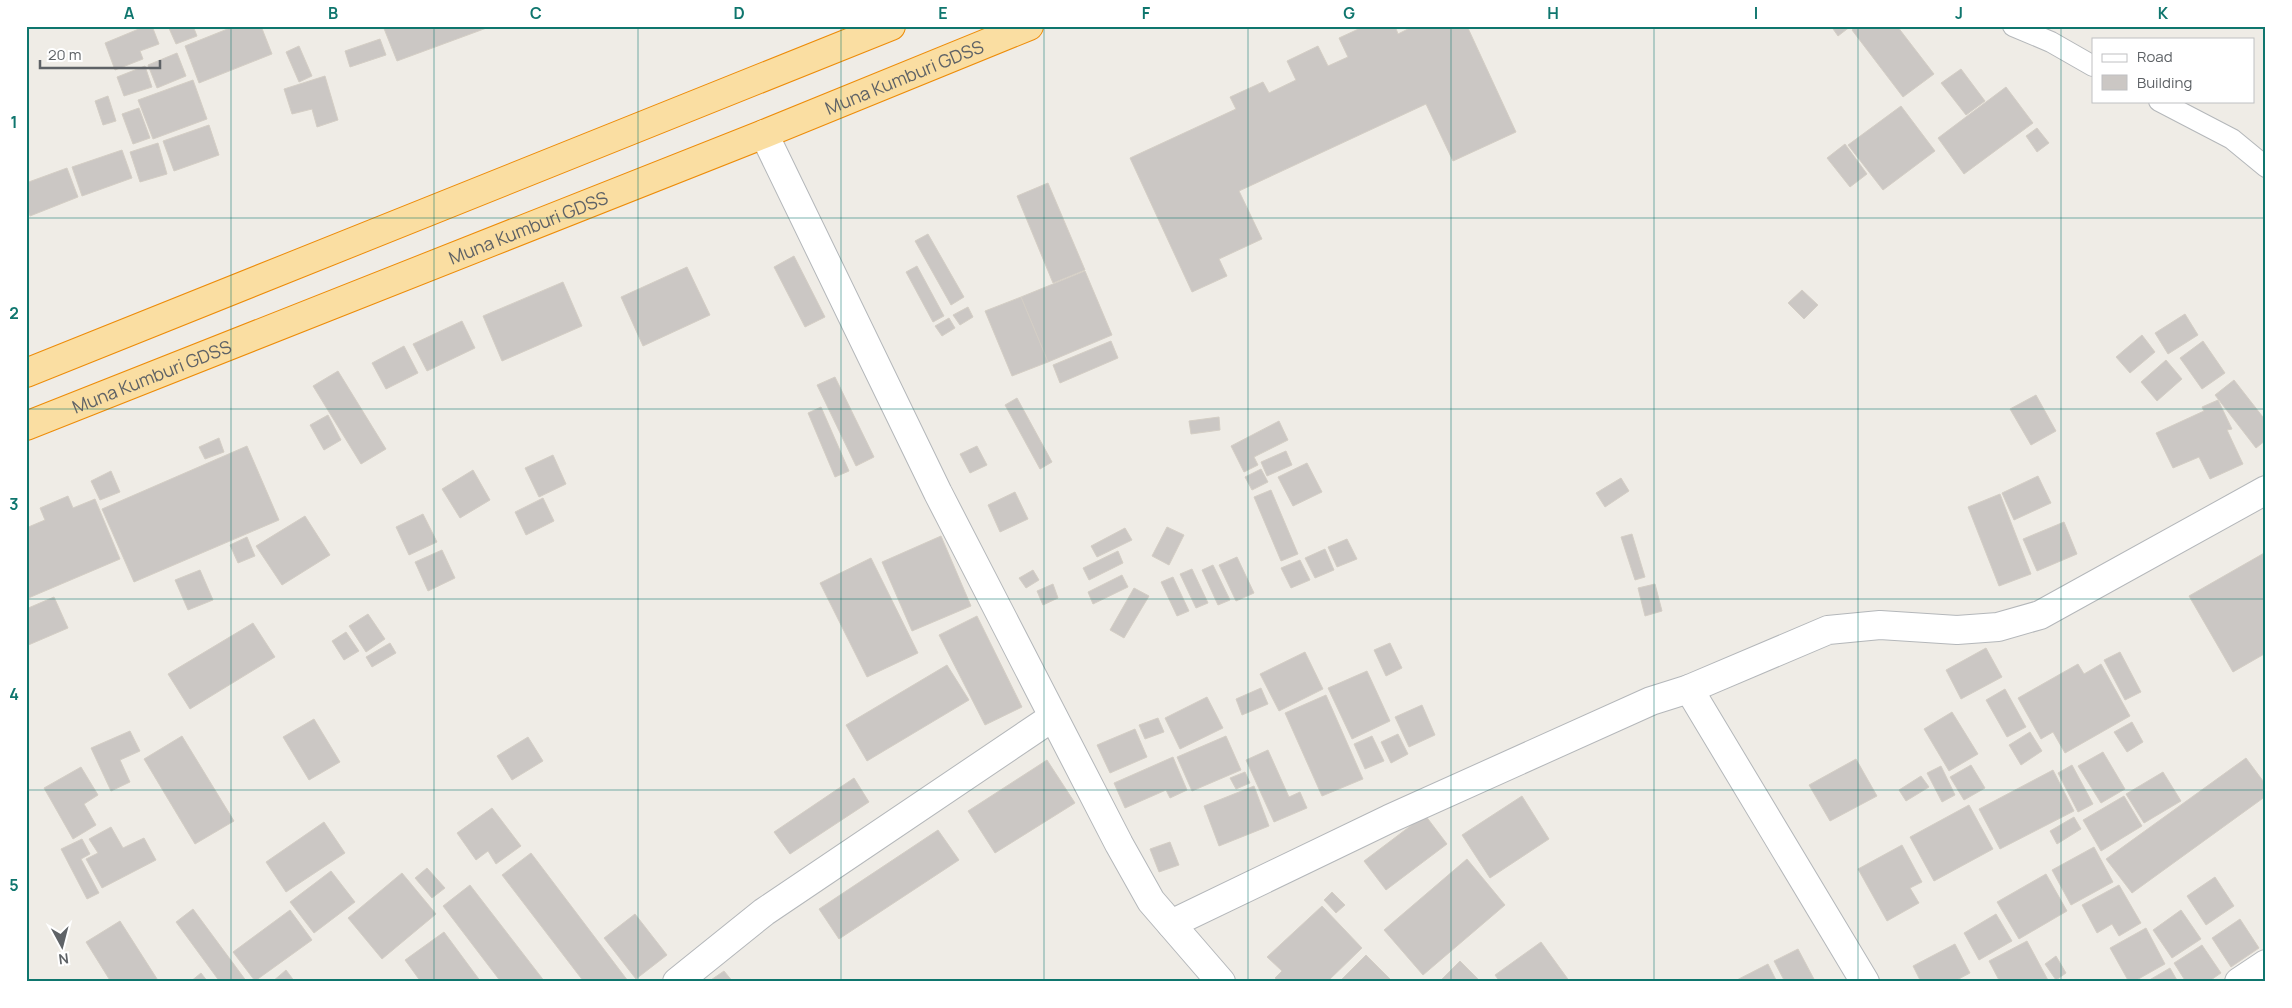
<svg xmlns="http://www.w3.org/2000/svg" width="2292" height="1008" viewBox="0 0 2292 1008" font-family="Manrope,sans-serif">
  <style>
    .building { fill: #cbc7c4; stroke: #d4cec5 }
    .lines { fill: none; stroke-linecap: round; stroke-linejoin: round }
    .service-casing { stroke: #b4b7ba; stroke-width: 22 }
    .minor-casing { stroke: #b4b7ba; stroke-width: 30 }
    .trunk-casing { stroke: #ed8c09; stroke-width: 30 }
    .service { stroke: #fff; stroke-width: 20 }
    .minor { stroke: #fff; stroke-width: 28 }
    .trunk { stroke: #fadea2; stroke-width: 28 }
    .grid { fill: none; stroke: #0f766e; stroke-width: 1; stroke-opacity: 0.55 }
    .labels { text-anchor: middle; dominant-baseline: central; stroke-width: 4.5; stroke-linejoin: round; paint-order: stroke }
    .street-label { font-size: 18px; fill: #5e6266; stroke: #fff }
    .neatline { fill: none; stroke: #0f766e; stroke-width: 2 }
    .grid-label { font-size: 16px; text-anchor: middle; font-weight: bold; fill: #0f766e }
  </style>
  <rect width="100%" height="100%" fill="#efece6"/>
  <g class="building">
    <polygon points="146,26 152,26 159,44 140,51 143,59 115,70 105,43"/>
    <polygon points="168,26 193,26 197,36 176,44"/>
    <polygon points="235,26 261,26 272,54 199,83 185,46"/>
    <polygon points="383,26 492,26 397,61"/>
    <polygon points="1365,26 1395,26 1398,34 1414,26 1467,26 1516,132 1453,161 1426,104 1239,191 1262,239 1219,259 1227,276 1192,292 1130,158 1236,109 1230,97 1263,82 1269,93 1296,80 1287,61 1318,46 1328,66 1348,57 1339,38"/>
    <polygon points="1831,26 1851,26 1838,36"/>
    <polygon points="1857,26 1897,26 1934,74 1903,97 1852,30"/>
    <polygon points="380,39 386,55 350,67 345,51"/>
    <polygon points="299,46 312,76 299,82 286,52"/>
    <polygon points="177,53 186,76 157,88 148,65"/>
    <polygon points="145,66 152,87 124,96 117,77"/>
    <polygon points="1961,69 1985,101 1966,115 1941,83"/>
    <polygon points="325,76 338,120 317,127 312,109 292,114 284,89"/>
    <polygon points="193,80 207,119 153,139 138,100"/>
    <polygon points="2006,87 2033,123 1964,174 1938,138"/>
    <polygon points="108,96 116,121 103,125 95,101"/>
    <polygon points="1901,106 1935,151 1883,190 1848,145"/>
    <polygon points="139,108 150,138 133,144 122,114"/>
    <polygon points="209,125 219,155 174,171 163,141"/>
    <polygon points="2037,128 2049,143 2037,152 2026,136"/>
    <polygon points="158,143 167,174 140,182 130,152"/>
    <polygon points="1845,144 1867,174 1850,187 1827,158"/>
    <polygon points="122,150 132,178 82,196 72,167"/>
    <polygon points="67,168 78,197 30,216 26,205 26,183"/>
    <polygon points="1048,183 1085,270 1053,283 1017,196"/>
    <polygon points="928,234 964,297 951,305 915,241"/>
    <polygon points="794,256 825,317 805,327 774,267"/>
    <polygon points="917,266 944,316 933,322 906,272"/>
    <polygon points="687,267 710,315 643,346 621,297"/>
    <polygon points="1085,271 1112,335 1048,362 1021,297"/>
    <polygon points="563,282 582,326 502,361 483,316"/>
    <polygon points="1802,290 1818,305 1804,319 1788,303"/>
    <polygon points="1021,297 1048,362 1012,376 985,311"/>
    <polygon points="968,307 973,317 960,325 953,315"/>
    <polygon points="2185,314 2198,335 2168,354 2155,333"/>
    <polygon points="949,318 955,328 942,336 935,326"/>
    <polygon points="462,321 475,348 427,371 413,344"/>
    <polygon points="2142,335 2155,352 2130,373 2116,357"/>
    <polygon points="1111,341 1118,358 1060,383 1053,365"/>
    <polygon points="2203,341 2225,373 2202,389 2180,358"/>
    <polygon points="404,346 418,373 386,389 372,363"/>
    <polygon points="2166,360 2182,379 2157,401 2141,382"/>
    <polygon points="338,371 386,449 361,464 313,386"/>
    <polygon points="835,377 874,457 856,466 817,385"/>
    <polygon points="2234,380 2266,421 2266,440 2256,448 2215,395"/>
    <polygon points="2036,395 2056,431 2031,445 2010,409"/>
    <polygon points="1017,398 1052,462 1040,469 1005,405"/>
    <polygon points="2218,400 2232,429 2227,430 2243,464 2210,479 2199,457 2173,468 2156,433 2204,411 2202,407"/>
    <polygon points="821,407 849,471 835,477 808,413"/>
    <polygon points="328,415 341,440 324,450 310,425"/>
    <polygon points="1219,417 1220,430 1191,434 1189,421"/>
    <polygon points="1279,421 1288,440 1254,457 1258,465 1244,472 1231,446"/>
    <polygon points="219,438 224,452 205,459 199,447"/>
    <polygon points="247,446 279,520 134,582 102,509"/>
    <polygon points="977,446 987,465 970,473 960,454"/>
    <polygon points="1286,451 1292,465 1267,476 1261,462"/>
    <polygon points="553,455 566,484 539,497 525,468"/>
    <polygon points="1307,463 1322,492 1293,506 1278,477"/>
    <polygon points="1261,469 1268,482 1252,490 1245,477"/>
    <polygon points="473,470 490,500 460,518 442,489"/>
    <polygon points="111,471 120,492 100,500 91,481"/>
    <polygon points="2038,476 2051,503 2014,520 2002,493"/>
    <polygon points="1621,478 1629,491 1605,507 1596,493"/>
    <polygon points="1271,490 1298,554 1281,561 1254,497"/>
    <polygon points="1015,492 1028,519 1000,532 988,505"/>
    <polygon points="2000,494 2031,574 1999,586 1968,507"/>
    <polygon points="68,496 73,508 95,499 120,559 26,599 26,528 45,520 40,508"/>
    <polygon points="543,498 554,521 526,535 515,512"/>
    <polygon points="423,514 437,542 409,555 396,527"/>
    <polygon points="305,516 330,555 282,585 256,546"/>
    <polygon points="2064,522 2077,554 2037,571 2023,539"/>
    <polygon points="1167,527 1184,535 1169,565 1152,556"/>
    <polygon points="1125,528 1132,540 1097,557 1091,546"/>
    <polygon points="1632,534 1645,577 1635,580 1621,537"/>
    <polygon points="941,536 971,606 912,631 882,562"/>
    <polygon points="247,537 255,556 238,563 230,545"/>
    <polygon points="1347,539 1357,559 1337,567 1328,547"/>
    <polygon points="1325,549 1334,570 1315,578 1305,558"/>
    <polygon points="442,550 455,578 428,591 415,562"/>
    <polygon points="1118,551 1123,563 1089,580 1083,568"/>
    <polygon points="2266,552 2266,653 2233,672 2189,596"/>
    <polygon points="1237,557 1254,593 1236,601 1219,565"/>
    <polygon points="871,558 918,653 867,677 820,583"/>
    <polygon points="1300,560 1310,580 1291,588 1281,568"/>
    <polygon points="1213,565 1230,600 1218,605 1202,570"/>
    <polygon points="1192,569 1208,603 1196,608 1180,574"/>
    <polygon points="200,570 213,600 188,610 175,580"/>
    <polygon points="1033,570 1039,580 1026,588 1019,578"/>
    <polygon points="1122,575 1128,587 1093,604 1088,592"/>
    <polygon points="1173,577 1189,611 1177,616 1161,582"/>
    <polygon points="1053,584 1058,598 1043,605 1037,591"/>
    <polygon points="1655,584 1662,611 1645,616 1638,588"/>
    <polygon points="1134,588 1149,596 1124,638 1110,630"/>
    <polygon points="54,597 68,628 26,646 26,609"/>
    <polygon points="368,614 385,639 366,652 349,626"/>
    <polygon points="977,616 1022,707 985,725 939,635"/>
    <polygon points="253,623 275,657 190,709 168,674"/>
    <polygon points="346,632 359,651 344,660 332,641"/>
    <polygon points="390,643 396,653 372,667 366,657"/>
    <polygon points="1390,643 1402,668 1386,676 1374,650"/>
    <polygon points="1986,648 2002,677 1961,699 1946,670"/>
    <polygon points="1305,652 1323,689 1279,711 1260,674"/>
    <polygon points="2120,652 2141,692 2125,700 2104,660"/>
    <polygon points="2078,664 2084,674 2101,664 2130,716 2065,753 2053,732 2041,739 2018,698"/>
    <polygon points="947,665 969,700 867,761 846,725"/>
    <polygon points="1367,671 1390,721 1352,739 1328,688"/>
    <polygon points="1261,688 1268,704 1242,715 1236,699"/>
    <polygon points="2005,689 2026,727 2007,737 1986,700"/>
    <polygon points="1326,695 1363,779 1322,796 1285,713"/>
    <polygon points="1207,697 1223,728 1180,749 1165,718"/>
    <polygon points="1422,705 1435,735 1409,747 1395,717"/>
    <polygon points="1952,712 1978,754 1949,771 1924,729"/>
    <polygon points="1158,718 1164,732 1145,739 1139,725"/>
    <polygon points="314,719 340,762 309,780 283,737"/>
    <polygon points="2132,722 2143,742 2127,752 2114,732"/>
    <polygon points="1135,729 1147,757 1110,773 1097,745"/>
    <polygon points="130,731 140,751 120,760 130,782 111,791 91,748"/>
    <polygon points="2030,732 2042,751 2021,765 2009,745"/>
    <polygon points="1398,734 1408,754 1391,763 1381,742"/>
    <polygon points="182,736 234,821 195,844 144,759"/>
    <polygon points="1226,736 1241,770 1192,791 1177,757"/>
    <polygon points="1372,736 1384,761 1365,769 1354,744"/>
    <polygon points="528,737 543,761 512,780 497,756"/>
    <polygon points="1268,750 1289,797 1300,792 1307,808 1274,822 1246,760"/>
    <polygon points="2103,752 2125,789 2101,803 2078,766"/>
    <polygon points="1173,757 1187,790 1170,798 1166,790 1125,808 1114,783"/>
    <polygon points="2246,758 2266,785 2266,796 2132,893 2106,859"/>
    <polygon points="1856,759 1877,796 1830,821 1809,785"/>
    <polygon points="1047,760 1075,803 995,853 968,811"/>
    <polygon points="1971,765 1985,788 1964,800 1950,777"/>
    <polygon points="2072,765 2093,804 2078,812 2058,773"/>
    <polygon points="1941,766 1955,795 1942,802 1927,773"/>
    <polygon points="81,767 98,795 84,804 96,825 73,839 44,788"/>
    <polygon points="2053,770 2074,811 2000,849 1979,809"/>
    <polygon points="1245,772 1250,783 1236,789 1230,778"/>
    <polygon points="2163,772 2181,801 2144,823 2126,794"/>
    <polygon points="1921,776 1929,787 1906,801 1899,790"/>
    <polygon points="854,778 869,802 790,854 774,832"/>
    <polygon points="1254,786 1269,826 1219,846 1204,806"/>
    <polygon points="1522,796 1549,839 1490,878 1462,835"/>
    <polygon points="2124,796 2142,826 2101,851 2083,820"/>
    <polygon points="1969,805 1993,849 1934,881 1910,837"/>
    <polygon points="492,808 521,846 496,864 488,851 476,860 457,833"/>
    <polygon points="1425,815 1447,844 1386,890 1364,861"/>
    <polygon points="2074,817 2081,829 2057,844 2050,831"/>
    <polygon points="324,822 345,853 286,892 266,862"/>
    <polygon points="111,827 123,848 144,838 156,860 102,888 86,859 98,853 89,839"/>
    <polygon points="938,830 959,860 839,939 819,909"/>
    <polygon points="82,839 90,854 81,859 99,893 87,899 61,849"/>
    <polygon points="1170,842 1179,865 1159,872 1150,849"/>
    <polygon points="1902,845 1922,882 1910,888 1919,903 1887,921 1858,869"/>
    <polygon points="2094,847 2113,882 2071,905 2052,870"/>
    <polygon points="531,853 628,981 584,982 502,875"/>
    <polygon points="1467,859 1505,905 1423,975 1384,930"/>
    <polygon points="427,868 445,888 432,898 415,878"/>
    <polygon points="331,871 355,902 314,933 290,902"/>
    <polygon points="402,873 436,914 382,959 348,918"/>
    <polygon points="2046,874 2067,911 2019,939 1997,902"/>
    <polygon points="2215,877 2234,906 2206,925 2187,896"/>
    <polygon points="470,885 545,982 501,982 443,906"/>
    <polygon points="2119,885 2141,923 2119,936 2112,924 2097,933 2082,905"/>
    <polygon points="1332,892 1345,905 1336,913 1324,900"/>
    <polygon points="1322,906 1362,948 1327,982 1279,982 1275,978 1282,971 1267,957"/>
    <polygon points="193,909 247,982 220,982 176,922"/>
    <polygon points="290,910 312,940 255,981 233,952"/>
    <polygon points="2181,910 2201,939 2172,958 2153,930"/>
    <polygon points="635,914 667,955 636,979 604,938"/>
    <polygon points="1996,914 2012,941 1979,960 1964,933"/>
    <polygon points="2240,919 2259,948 2231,967 2212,938"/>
    <polygon points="120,921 159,982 111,982 86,942"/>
    <polygon points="2146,928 2165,964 2133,982 2129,982 2110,948"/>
    <polygon points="444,932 481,982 421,982 405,960"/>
    <polygon points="2027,941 2049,982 2000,982 1989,961"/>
    <polygon points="1541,942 1570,982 1500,982 1495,975"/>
    <polygon points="1955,944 1970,973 1953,982 1921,982 1913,966"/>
    <polygon points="2202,945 2221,973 2208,982 2186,982 2174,963"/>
    <polygon points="1798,949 1815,981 1814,982 1785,982 1774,961"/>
    <polygon points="1366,955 1393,982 1339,982"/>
    <polygon points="2056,956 2066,973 2056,980 2045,964"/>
    <polygon points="1460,961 1481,982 1439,982"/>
    <polygon points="1768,964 1777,982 1733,982"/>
    <polygon points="2170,968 2178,982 2146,982"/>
    <polygon points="286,970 295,982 272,982"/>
    <polygon points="724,971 733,982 708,982"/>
    <polygon points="201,973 208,982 190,982"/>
  </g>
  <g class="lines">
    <g class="service-casing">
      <g id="service">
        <polyline points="2013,26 2051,42 2093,66"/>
        <polyline points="2159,101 2232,139 2266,167"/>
      </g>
    </g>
    <g class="minor-casing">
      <g id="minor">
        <polyline points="764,134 938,493 1119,844 1151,901 1221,982"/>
        <polyline points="1689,689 1865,982"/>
        <polyline points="1171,924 1389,819 1651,701 1689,689 1828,630 1880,625 1957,630 1998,627 2040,615 2266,490"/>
        <polyline points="677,982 764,912 1053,717"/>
        <polyline points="2239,982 2266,964"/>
      </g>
    </g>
    <g class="trunk-casing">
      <g id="trunk">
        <polyline points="26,373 891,26"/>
        <path id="s1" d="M26 426 764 134 1029 26"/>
      </g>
    </g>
    <use href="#service" class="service"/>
    <use href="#minor" class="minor"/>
    <use href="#trunk" class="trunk"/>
  </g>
  <path class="grid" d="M231 26V982M434 26V982M638 26V982M841 26V982M1044 26V982M1248 26V982M1451 26V982M1654 26V982M1858 26V982M2061 26V982M26 218H2266M26 409H2266M26 599H2266M26 790H2266"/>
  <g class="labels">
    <g class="street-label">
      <text stroke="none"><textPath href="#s1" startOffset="945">Muna Kumburi GDSS</textPath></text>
      <text stroke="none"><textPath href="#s1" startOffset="540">Muna Kumburi GDSS</textPath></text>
      <text stroke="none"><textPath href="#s1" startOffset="135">Muna Kumburi GDSS</textPath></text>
    </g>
  </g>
  <rect width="2292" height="1008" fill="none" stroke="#ffffff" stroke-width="55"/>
  <rect x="2092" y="38" width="162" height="65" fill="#ffffff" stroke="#bfc0c2"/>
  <rect x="2102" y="54" width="25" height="8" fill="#ffffff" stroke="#bfc0c2"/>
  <text x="2137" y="62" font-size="15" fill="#5e6266">Road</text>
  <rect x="2102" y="75" width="25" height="15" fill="#cbc7c4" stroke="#bfc0c2"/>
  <text x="2137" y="88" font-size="15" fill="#5e6266">Building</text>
  <g transform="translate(62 946) rotate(173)" stroke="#ffffff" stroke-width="4" paint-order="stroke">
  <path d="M0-4L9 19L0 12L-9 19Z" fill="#5e6266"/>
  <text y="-8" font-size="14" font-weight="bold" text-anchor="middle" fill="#5e6266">N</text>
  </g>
  <path d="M40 60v8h120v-8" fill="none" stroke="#5e6266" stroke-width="2.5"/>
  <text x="48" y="60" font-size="15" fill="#5e6266" stroke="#ffffff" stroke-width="4" paint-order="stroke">20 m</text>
  <rect x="28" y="28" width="2236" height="952" class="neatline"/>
  <g class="grid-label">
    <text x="129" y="19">A</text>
    <text x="333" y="19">B</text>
    <text x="536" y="19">C</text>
    <text x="739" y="19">D</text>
    <text x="943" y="19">E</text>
    <text x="1146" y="19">F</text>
    <text x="1349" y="19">G</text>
    <text x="1553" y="19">H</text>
    <text x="1756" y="19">I</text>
    <text x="1959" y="19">J</text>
    <text x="2163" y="19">K</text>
    <text x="14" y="128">1</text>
    <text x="14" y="319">2</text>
    <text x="14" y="510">3</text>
    <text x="14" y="700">4</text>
    <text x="14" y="891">5</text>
  </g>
</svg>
